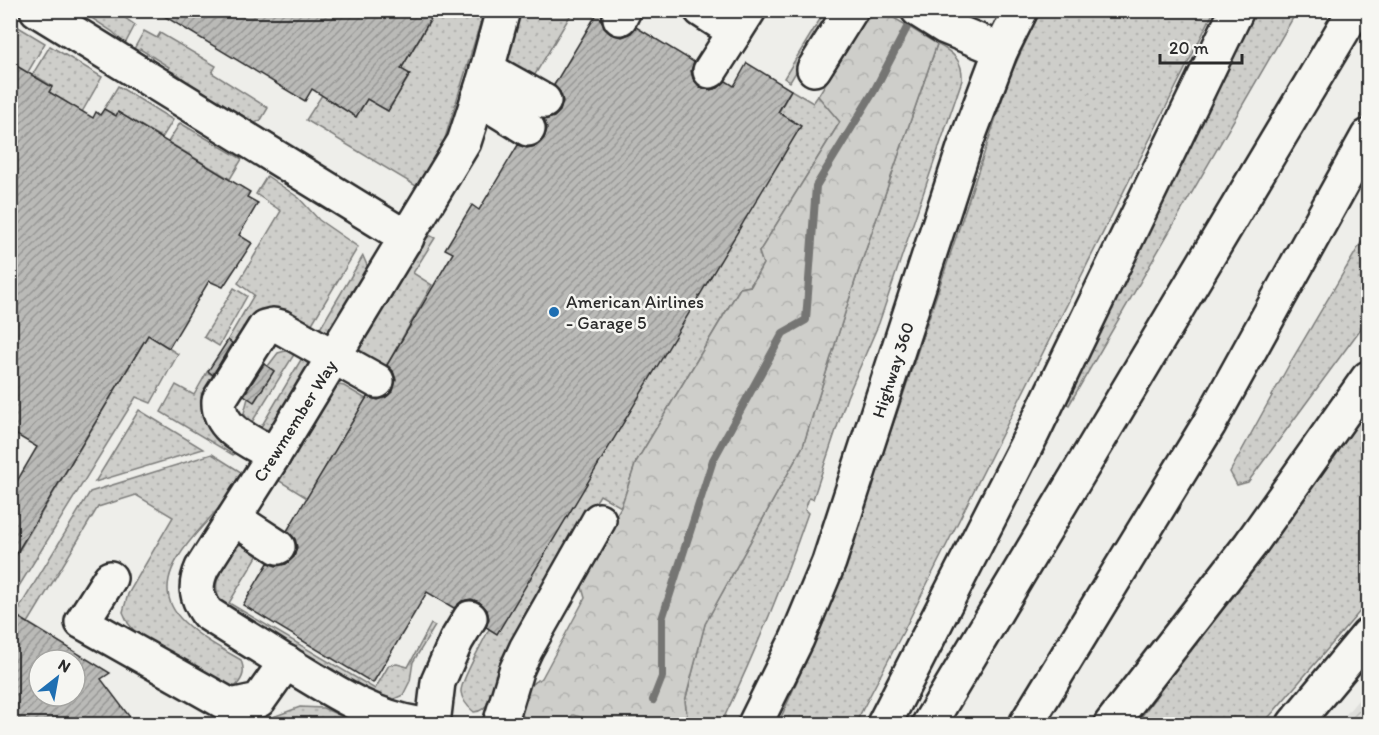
<svg xmlns="http://www.w3.org/2000/svg" width="1379" height="735" viewBox="0 0 1379 735" font-family="Itim,sans-serif">
  <style>
    .industrial { fill: url(#industrial-furrows) }
    .grass { fill: url(#grass-dots); stroke: #7c7c7a; stroke-width: 1.5 }
    .forest { fill: url(#forest-crowns); stroke: #7c7c7a; stroke-width: 1.5 }
    .lines { fill: none; stroke-linecap: round; stroke-linejoin: round }
    .stream { stroke: #757573; stroke-width: 8 }
    .building { fill: url(#building-hatch); stroke: #2b2b2b; stroke-width: 1.5; fill-rule: evenodd }
    .minor-casing { stroke: #2b2b2b; stroke-width: 38 }
    .major-casing { stroke: #2b2b2b; stroke-width: 38 }
    .highway-casing { stroke: #2b2b2b; stroke-width: 38 }
    .minor { stroke: #f6f6f2; stroke-width: 33 }
    .major { stroke: #f6f6f2; stroke-width: 33 }
    .highway { stroke: #f6f6f2; stroke-width: 33 }
    .poi-dot { fill: #1f6fb2; stroke: #f6f6f2; stroke-width: 2 }
    .labels { text-anchor: middle; dominant-baseline: central; stroke-width: 5; stroke-linejoin: round; paint-order: stroke }
    .poi-label { font-size: 18px; fill: #2b2b2b; stroke: #f6f6f2; text-anchor: start }
    .street-label { font-size: 18px; fill: #2b2b2b; stroke: #f6f6f2 }
  </style>
  <defs>
    <pattern id="industrial-furrows" width="10" height="10" patternUnits="userSpaceOnUse" patternTransform="scale(1.5)"><rect width="10" height="10" fill="#dededb"/><path d="M-1 1l2-2M0 10L10 0M9 11l2-2" fill="none" stroke="#bfbfbc"/></pattern>
    <pattern id="grass-dots" width="8" height="8" patternUnits="userSpaceOnUse" patternTransform="scale(1.5)"><rect width="8" height="8" fill="#cececa"/><path d="M2 2h.1M6 6h.1" fill="none" stroke="#b1b1ae" stroke-width="1.8" stroke-linecap="round"/></pattern>
    <pattern id="forest-crowns" width="20" height="18" patternUnits="userSpaceOnUse" patternTransform="scale(1.5)"><rect width="20" height="18" fill="#cececa"/><path d="M2 6a3 3 0 1 1 6 0M12 15a3 3 0 1 1 6 0" fill="none" stroke="#b1b1ae"/></pattern>
    <pattern id="building-hatch" width="6" height="6" patternUnits="userSpaceOnUse" patternTransform="scale(1.5)"><rect width="6" height="6" fill="#babab7"/><path d="M-1 1l2-2M0 6l6-6M5 7l2-2" fill="none" stroke="#979795"/></pattern>
  </defs>
  <rect width="100%" height="100%" fill="#eeeeea"/>
  <filter id="ink" filterUnits="userSpaceOnUse"><feTurbulence type="fractalNoise" baseFrequency=".0167" numOctaves="2"/><feDisplacementMap in="SourceGraphic" scale="12" xChannelSelector="R" yChannelSelector="G"/><feConvolveMatrix kernelMatrix="1 2 1 2 8 2 1 2 1" color-interpolation-filters="sRGB"/></filter>
  <g filter="url(#ink)">
    <polygon class="industrial" points="1368,688 1368,724 1338,724"/>
    <g class="grass">
      <polygon points="81,11 118,11 121,15 135,25 125,44 113,32"/>
      <polygon points="436,11 484,11 442,148 421,189 306,120 322,95 356,117 367,99 388,111 410,75 401,69"/>
      <polygon points="520,11 573,11 530,83 504,64"/>
      <polygon points="825,11 833,11 790,82 784,78"/>
      <polygon points="1040,11 1214,11 903,632 855,724 778,724 826,616 896,416 1010,76"/>
      <polygon points="1251,11 1297,11 1069,405 1059,400"/>
      <polygon points="10,22 45,43 25,77 14,70 17,66 11,62"/>
      <polygon points="144,31 157,38 160,33 216,66 212,73 268,108 261,120 255,123 189,84 178,74 167,70 169,67 140,49 138,51 134,49"/>
      <path d="M937 44C954 53 963 61 962 80L879 323 847 397 813 499 809 498 805 510 808 513C783 585 754 655 721 724H669L687 717 685 701 705 624 803 446 855 281Z"/>
      <polygon points="50,46 102,77 82,112 49,92 52,86 36,76 32,81 29,80"/>
      <polygon points="118,86 173,120 162,138 118,112 116,116 104,109"/>
      <path d="M791 90 813 103 818 96 840 122 759 252 763 264 750 286 740 288 636 462 621 507 600 495 535 601 491 700C486 706 482 712 474 712 468 707 462 700 461 692 460 681 484 641 489 629L496 633Z"/>
      <polygon points="180,123 242,159 230,179 168,142"/>
      <polygon points="267,176 299,198 319,220 358,247 310,327 235,345 227,341 254,295 238,283 281,211 256,194"/>
      <polygon points="1368,231 1368,319 1248,482 1237,485 1230,472 1290,363"/>
      <polygon points="427,234 435,238 413,273 432,285 384,370 363,359 360,349 365,336"/>
      <polygon points="363,256 369,270 329,334 324,335 318,332"/>
      <polygon points="234,288 247,296 219,346 204,337"/>
      <polygon points="148,335 178,354 151,403 136,397 11,599 11,564"/>
      <polygon points="289,350 295,353 252,422 247,419 244,413 248,398 255,401 274,371 268,366 278,353"/>
      <polygon points="302,358 309,365 308,372 273,426 268,430 261,427"/>
      <polygon points="207,372 216,377 203,398 207,423 216,435 237,448 233,455 161,412 176,385 194,395"/>
      <polygon points="339,385 344,386 366,399 307,498 278,480 335,388"/>
      <polygon points="1368,409 1368,602 1263,724 1136,724 1328,460"/>
      <polygon points="139,410 203,449 95,482"/>
      <path d="M212 454 244 474C236 486 227 499 217 510 190 541 143 583 184 622 201 638 222 649 241 660 245 671 244 677 236 686H224L136 633 128 623 123 612 128 594 173 517 136 495 98 507 28 623 15 615 90 492Z"/>
      <path d="M247 539 262 548 229 603 375 689 389 665 397 664 408 667 431 624 435 626 413 662 410 681 403 695 394 699 378 698 362 693 221 606C219 599 215 590 217 582 220 568 235 546 247 539Z"/>
      <polygon points="300,707 323,708 359,724 254,724"/>
    </g>
    <path class="forest" d="M879 14H885L891 16 937 44 855 281 803 446 705 624 685 701 687 717 669 724H609L573 715 563 724H527C515 706 522 686 542 678L585 598 579 577 621 507 636 462 740 288 751 286 763 264 759 252 840 122 818 96 863 21Z"/>
    <g class="lines">
      <polyline class="stream" points="653,700 662,677 662,619 713,460 783,333 806,320 816,186 874,91 914,14"/>
    </g>
    <g class="building">
      <polygon points="154,10 436,10 401,69 410,74 388,111 367,99 356,117 312,89 305,101"/>
      <polygon points="599,10 603,10 601,20 604,28 611,34 622,37 630,34 636,27 694,62 691,71 693,79 700,87 710,90 718,88 726,81 734,86 747,63 791,90 778,112 801,126 497,634 486,627 489,619 487,610 479,602 471,599 462,601 454,608 427,592 373,683 243,605 268,563 276,566 286,564 294,557 297,547 295,539 287,531 367,397 378,400 386,397 393,391 396,380 393,371 387,365 453,253 445,249 472,205 479,210 518,145 527,148 536,146 544,138 547,129 544,120 554,117 560,111 563,101 560,92 554,85"/>
      <polygon points="10,62 52,87 49,92 93,118 96,112 100,115 104,109 116,116 118,112 250,192 247,197 258,203 239,235 252,243 223,287 209,281 169,348 148,335 10,564 10,493 37,447 10,431"/>
      <polygon points="228,340 232,343 213,375 208,371"/>
      <polygon points="264,364 274,371 254,402 244,395"/>
      <path d="M10 612 110 673 101 679 135 724H10ZM39 660H75V696H39Z"/>
    </g>
    <g class="lines">
      <g class="minor-casing">
        <g id="minor">
          <polyline points="37,10 407,238"/>
          <polyline points="701,10 735,32 749,10"/>
          <polyline points="918,10 945,27 1001,50"/>
          <polyline points="620,18 624,10"/>
          <polyline points="487,69 544,101"/>
          <polyline points="814,69 851,10"/>
          <polyline points="710,71 735,32"/>
          <polyline points="478,98 528,129"/>
          <path d="M274 455C252 442 217 430 219 400L265 327 273 325 281 327 377 381"/>
          <polyline points="235,519 278,547"/>
          <polyline points="110,578 82,622 231,706 259,700 286,662"/>
          <path d="M418 724C368 716 327 687 285 662 259 645 233 630 207 613 196 597 194 586 202 568L274 455 464 142 485 77 503 10"/>
          <polyline points="433,724 438,682 456,641 470,618"/>
          <polyline points="500,724 516,671 526,649 599,520"/>
        </g>
      </g>
      <g class="major-casing">
        <g id="major">
          <polyline points="755,724 797,639 829,562 964,148 1001,50 1021,10"/>
          <polyline points="1294,724 1368,635"/>
        </g>
      </g>
      <g class="highway-casing">
        <g id="highway">
          <polyline points="884,724 1032,434 1237,10"/>
          <polyline points="929,724 1355,10"/>
          <polyline points="1026,724 1209,424 1368,136"/>
          <polyline points="1111,724 1250,545 1368,378"/>
        </g>
      </g>
      <use href="#minor" class="minor"/>
      <use href="#major" class="major"/>
      <use href="#highway" class="highway"/>
    </g>
  </g>
  <circle class="poi-dot" cx="554" cy="312" r="6"/>
  <g class="labels">
    <g class="poi-label">
      <text x="566" y="302">American Airlines<tspan x="566" dy="21">- Garage 5</tspan></text>
    </g>
    <g class="street-label">
      <text transform="translate(893 370) rotate(-72)">Highway 360</text>
      <text transform="translate(295 421) rotate(-58)">Crewmember Way</text>
    </g>
  </g>
  <rect width="1379" height="735" fill="none" stroke="#f6f6f2" stroke-width="36"/>
  <rect x="18" y="18" width="1343" height="699" fill="none" stroke="#2b2b2b" stroke-width="2" filter="url(#ink)"/>
  <g transform="translate(57 678) rotate(31)"><circle r="28" fill="#f6f6f2" stroke="#a5a5a2" stroke-width="1.5"/>
  <path d="M0-4.5L10 22L0 15L-10 22Z" fill="#1f6fb2"/>
  <text y="-9" font-size="16" font-weight="bold" text-anchor="middle" fill="#2b2b2b">N</text>
  </g>
  <path d="M1160 54v9h82v-9" fill="none" stroke="#2b2b2b" stroke-width="3"/>
  <text x="1169" y="54" font-size="18" fill="#2b2b2b" stroke="#f6f6f2" stroke-width="4.5" paint-order="stroke">20 m</text>
</svg>
